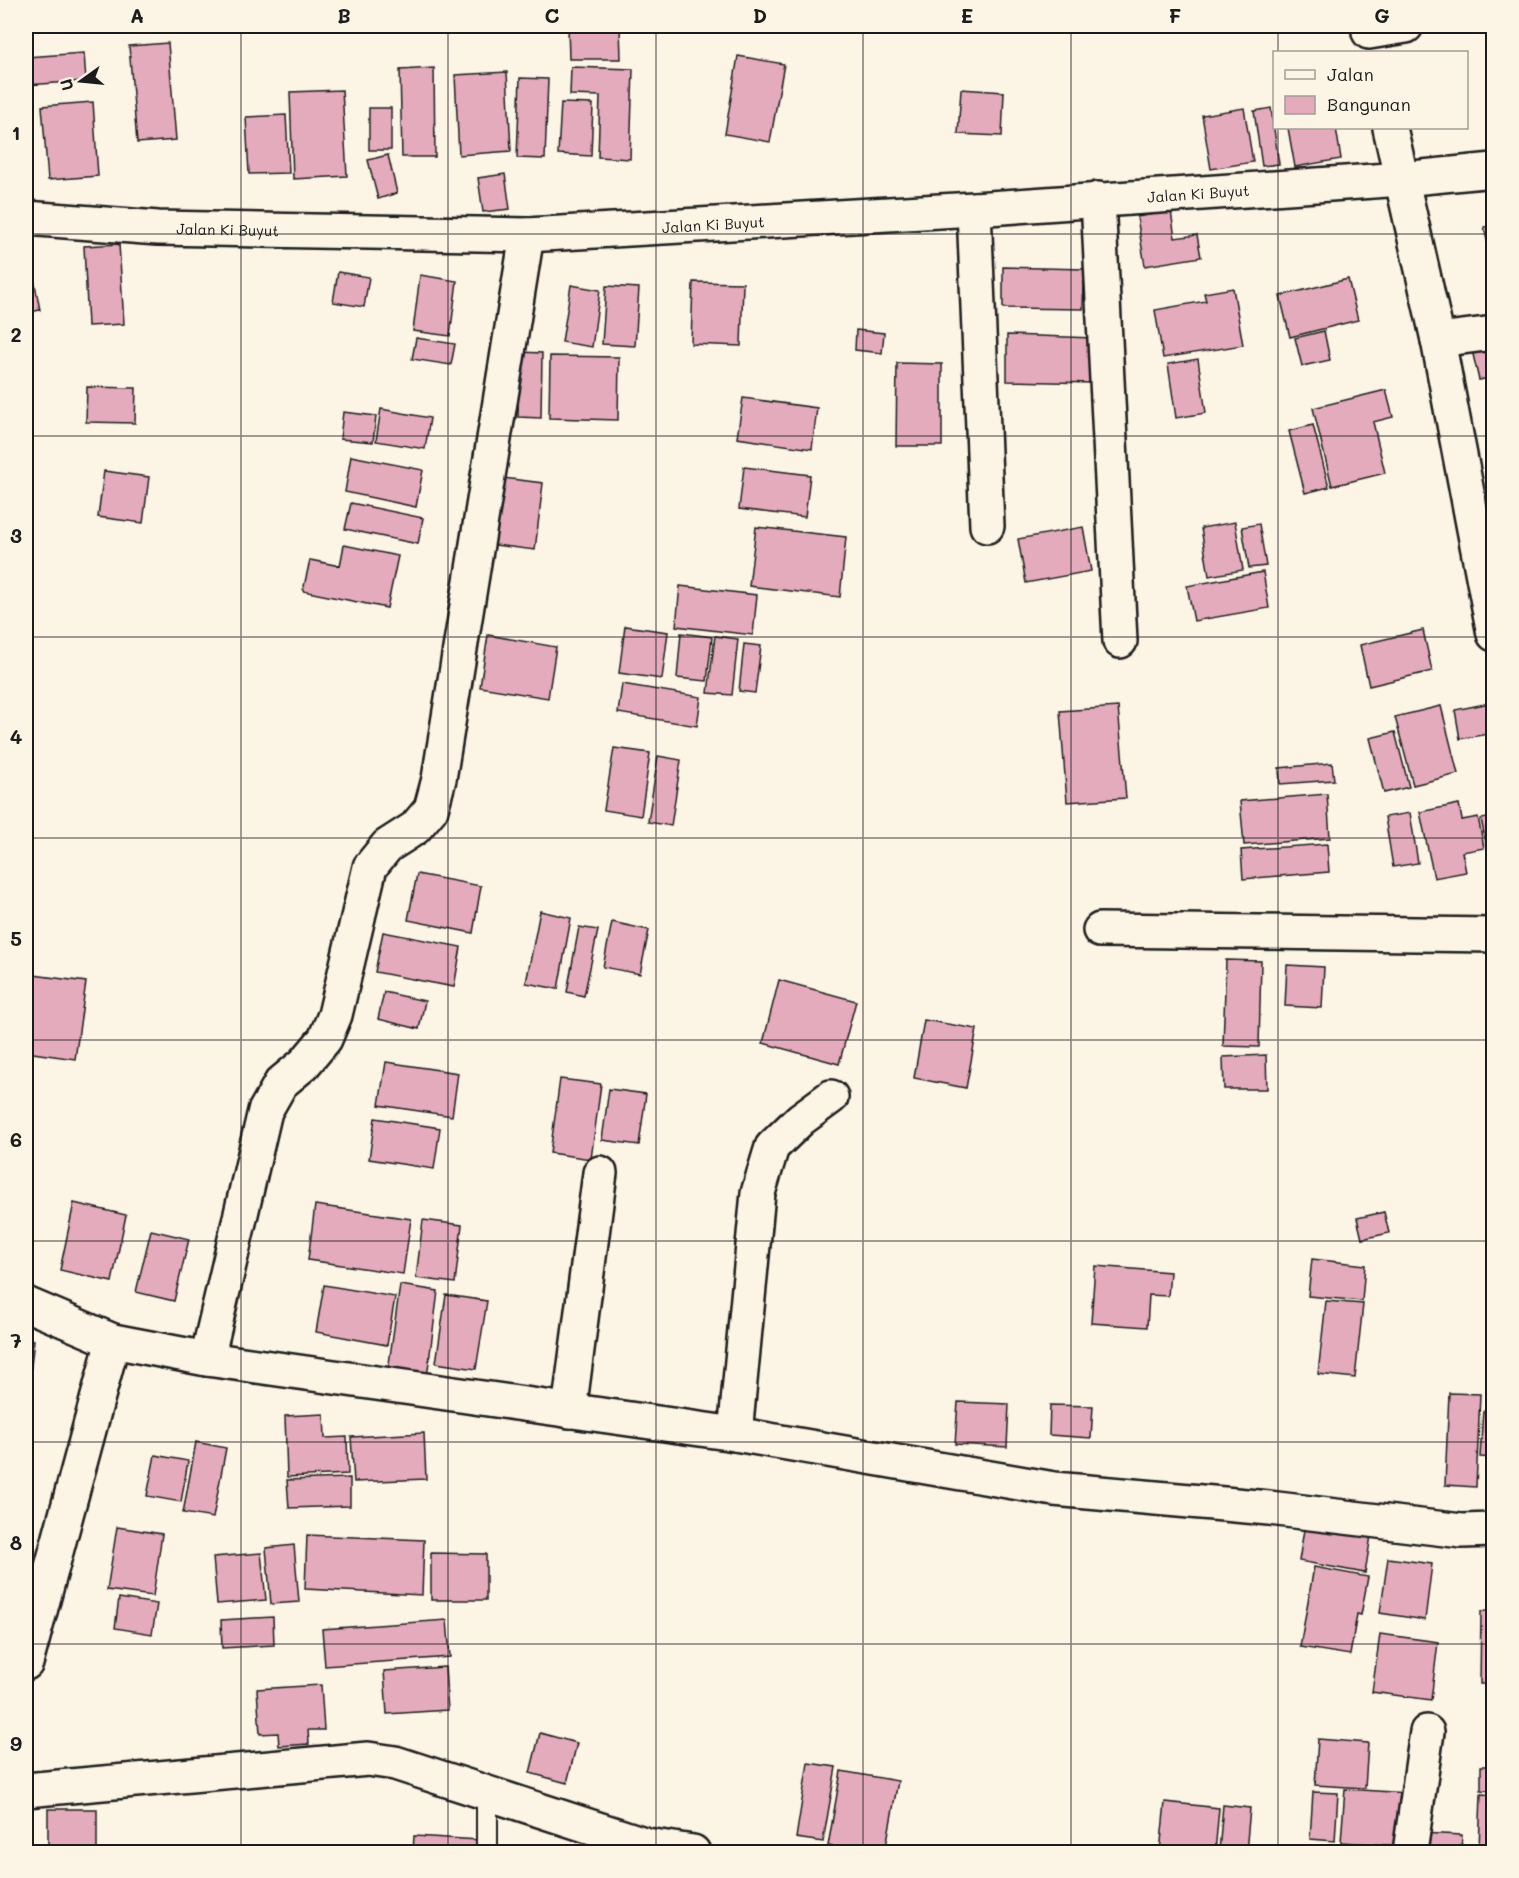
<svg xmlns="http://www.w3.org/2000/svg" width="1519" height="1878" viewBox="0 0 1519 1878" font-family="Mali,sans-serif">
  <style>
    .building { fill: #e4abbd; stroke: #1c1c1c; stroke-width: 1.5 }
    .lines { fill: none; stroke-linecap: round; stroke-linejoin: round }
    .lane-casing { stroke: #1c1c1c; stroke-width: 24 }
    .street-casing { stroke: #1c1c1c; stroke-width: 38 }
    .lane { stroke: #fcf5e5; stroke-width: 20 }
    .street { stroke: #fcf5e5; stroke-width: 33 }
    .grid { fill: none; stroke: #1c1c1c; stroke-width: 1.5; stroke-opacity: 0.55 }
    .labels { text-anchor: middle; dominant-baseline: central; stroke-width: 4.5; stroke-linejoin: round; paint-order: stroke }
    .street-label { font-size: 15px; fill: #1c1c1c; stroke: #fcf5e5 }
    .neatline { fill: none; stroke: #1c1c1c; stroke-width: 2 }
    .grid-label { font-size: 20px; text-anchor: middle; font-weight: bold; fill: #1c1c1c }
  </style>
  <rect width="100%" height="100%" fill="#fcf5e5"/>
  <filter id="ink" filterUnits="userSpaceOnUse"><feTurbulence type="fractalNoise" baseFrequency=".0167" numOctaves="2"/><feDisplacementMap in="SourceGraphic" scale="12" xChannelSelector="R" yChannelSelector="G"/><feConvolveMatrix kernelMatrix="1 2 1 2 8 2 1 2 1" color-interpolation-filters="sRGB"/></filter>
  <g filter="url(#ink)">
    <g class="building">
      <polygon points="568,26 620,26 621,59 569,59"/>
      <polygon points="168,43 176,140 137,143 129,46"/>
      <polygon points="84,53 86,81 26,85 26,57"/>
      <polygon points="738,56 784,64 770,142 725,134"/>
      <polygon points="571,67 633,69 630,159 598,157 600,96 570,95"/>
      <polygon points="434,68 435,157 402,157 400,70"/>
      <polygon points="507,72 511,151 459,155 455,75"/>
      <polygon points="520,78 548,79 545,159 517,158"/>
      <polygon points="961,89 1004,92 1002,136 958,134"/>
      <polygon points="342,90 347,176 293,179 290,92"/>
      <polygon points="93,102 98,176 48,180 42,106"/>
      <polygon points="561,103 593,104 591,156 558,154"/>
      <rect x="369" y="108" width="22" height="42"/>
      <polygon points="1244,108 1253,162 1211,169 1202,115"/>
      <polygon points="1271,108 1279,164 1262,166 1254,111"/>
      <polygon points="286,115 289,173 249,174 246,117"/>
      <polygon points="1288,128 1336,128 1341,159 1295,167"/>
      <polygon points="388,155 397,193 378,199 368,160"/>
      <polygon points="505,174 510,209 483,212 478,178"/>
      <polygon points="1171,211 1175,238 1197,235 1201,257 1145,266 1137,217"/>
      <polygon points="1494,225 1494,271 1484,227"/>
      <polygon points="26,239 40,310 26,313"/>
      <polygon points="119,244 124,324 88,326 84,246"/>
      <polygon points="1003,267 1084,269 1083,309 1003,308"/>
      <polygon points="338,272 369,277 364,307 333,302"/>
      <polygon points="420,275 457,281 450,336 413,331"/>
      <polygon points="1348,279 1358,320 1290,337 1280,296"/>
      <polygon points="693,282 743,283 741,346 691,344"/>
      <polygon points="571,285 600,290 592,347 562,342"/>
      <polygon points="606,286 639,288 635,346 602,344"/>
      <polygon points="1233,288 1243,345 1163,358 1155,310 1206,301 1204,293"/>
      <polygon points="856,330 884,333 882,353 855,350"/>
      <polygon points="1324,331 1330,360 1302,366 1295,338"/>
      <polygon points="1007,335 1094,338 1093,383 1007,381"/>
      <polygon points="416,338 455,344 451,365 412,359"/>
      <polygon points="1494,340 1494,377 1479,380 1471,346"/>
      <polygon points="519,352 542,353 541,418 518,417"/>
      <polygon points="550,356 619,357 618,420 549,418"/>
      <polygon points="1198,359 1206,413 1176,418 1168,364"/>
      <polygon points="897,363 942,364 942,446 896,446"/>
      <polygon points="87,387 136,388 135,423 86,422"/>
      <polygon points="1386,390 1393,417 1373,422 1385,473 1332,486 1313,408"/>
      <polygon points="743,398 817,408 812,449 737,438"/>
      <polygon points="381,409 430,418 425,449 376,441"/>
      <polygon points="343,412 376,416 373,442 340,439"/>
      <polygon points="1313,425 1329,487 1305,493 1289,431"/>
      <polygon points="351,456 423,470 416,507 345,492"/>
      <polygon points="744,467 810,475 805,517 739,509"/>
      <polygon points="104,471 149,477 143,523 98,517"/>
      <polygon points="495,477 543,483 535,550 487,544"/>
      <polygon points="351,503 423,518 418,544 345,529"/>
      <polygon points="1235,522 1243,570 1209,576 1201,528"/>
      <polygon points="1259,524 1266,566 1249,568 1242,527"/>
      <polygon points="756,527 846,537 840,597 749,586"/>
      <polygon points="1083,527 1091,571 1026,583 1018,539"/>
      <polygon points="344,545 398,556 387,608 303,591 310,560 340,566"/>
      <polygon points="1263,572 1269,608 1194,621 1187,586"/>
      <polygon points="680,586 757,595 753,635 676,626"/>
      <polygon points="625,626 668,632 662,679 619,673"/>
      <polygon points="1423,630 1432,671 1369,686 1360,645"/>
      <polygon points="681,633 712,637 707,681 677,678"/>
      <polygon points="488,635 556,647 548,698 480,687"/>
      <polygon points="715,636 738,639 732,695 708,693"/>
      <polygon points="744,644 761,646 755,693 739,691"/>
      <polygon points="622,684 701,697 697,726 618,713"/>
      <polygon points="1490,703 1494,733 1460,739 1455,710"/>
      <polygon points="1441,706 1458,774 1413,785 1395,717"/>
      <polygon points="1118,707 1126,798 1067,802 1060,711"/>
      <polygon points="1395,732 1409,787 1384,793 1370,738"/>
      <polygon points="614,748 650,753 641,816 604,810"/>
      <polygon points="658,756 681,760 671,826 648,822"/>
      <polygon points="1332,763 1334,780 1280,784 1279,768"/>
      <polygon points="1327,794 1330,838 1244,845 1240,801"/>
      <polygon points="1459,804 1462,820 1478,817 1484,848 1462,852 1466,872 1434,878 1420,812"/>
      <polygon points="1410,813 1418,863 1393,867 1385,817"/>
      <polygon points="1494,817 1494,871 1492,871 1481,819"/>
      <polygon points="1327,844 1329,872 1243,879 1241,850"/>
      <polygon points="417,874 481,886 473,933 408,920"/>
      <polygon points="540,911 571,918 558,989 526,983"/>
      <polygon points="612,922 649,930 640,974 603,967"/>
      <polygon points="579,927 598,930 584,996 567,992"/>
      <polygon points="383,932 461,947 454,987 375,972"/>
      <polygon points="1226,960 1261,961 1259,1047 1223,1046"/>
      <polygon points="1287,965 1324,967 1322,1008 1285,1006"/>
      <polygon points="26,974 86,982 75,1059 26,1052"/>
      <polygon points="779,980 856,1001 839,1064 763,1043"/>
      <polygon points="384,992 425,1001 419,1029 378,1019"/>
      <polygon points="924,1020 977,1029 966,1088 914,1078"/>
      <polygon points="1266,1055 1267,1089 1224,1089 1223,1057"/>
      <polygon points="386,1062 458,1073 452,1116 379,1105"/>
      <polygon points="560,1079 601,1084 591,1159 550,1153"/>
      <polygon points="609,1089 646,1094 639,1145 602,1140"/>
      <polygon points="375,1118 440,1128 434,1169 369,1159"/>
      <polygon points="74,1203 126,1215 112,1282 60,1270"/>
      <polygon points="315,1205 411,1219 403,1274 308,1260"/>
      <polygon points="1384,1212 1389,1233 1362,1239 1357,1218"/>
      <polygon points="423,1220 462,1225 455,1283 416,1278"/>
      <polygon points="151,1230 189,1239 174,1301 136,1292"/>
      <polygon points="1312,1259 1365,1265 1362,1301 1308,1296"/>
      <polygon points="1095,1266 1170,1272 1168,1296 1149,1295 1147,1327 1091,1323"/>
      <polygon points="324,1285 395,1297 387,1345 316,1332"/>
      <polygon points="400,1285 438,1291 427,1377 388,1371"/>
      <polygon points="446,1295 487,1301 476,1369 436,1363"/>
      <polygon points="1326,1301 1363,1304 1355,1378 1318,1374"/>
      <polygon points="26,1339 34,1340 30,1375 26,1374"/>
      <polygon points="1449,1393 1480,1394 1476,1487 1445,1485"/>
      <polygon points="958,1402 1009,1404 1007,1447 955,1444"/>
      <polygon points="1050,1405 1093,1406 1091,1438 1049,1435"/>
      <polygon points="1483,1411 1494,1411 1494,1458 1480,1457"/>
      <polygon points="324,1414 325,1438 347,1437 348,1474 287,1477 285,1416"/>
      <polygon points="424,1433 426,1479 354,1482 351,1437"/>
      <polygon points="196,1442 226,1448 213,1518 183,1513"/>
      <polygon points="155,1455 188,1461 181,1502 147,1496"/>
      <polygon points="350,1478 350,1506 289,1508 287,1480"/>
      <polygon points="1306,1517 1372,1529 1365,1573 1299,1561"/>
      <polygon points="117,1527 162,1534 153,1596 107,1590"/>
      <polygon points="307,1535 424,1540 422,1595 305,1589"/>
      <polygon points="294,1545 299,1602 271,1604 266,1548"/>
      <polygon points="261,1553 266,1600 217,1604 213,1557"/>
      <polygon points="431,1553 486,1554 486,1600 431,1600"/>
      <polygon points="1388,1558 1432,1564 1425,1620 1380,1613"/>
      <polygon points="1314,1567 1368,1577 1361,1615 1357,1614 1350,1655 1300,1647"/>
      <polygon points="119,1598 157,1604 152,1634 115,1628"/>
      <polygon points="1481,1611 1494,1611 1494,1684 1480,1684"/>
      <polygon points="273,1617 274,1645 222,1648 221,1620"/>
      <polygon points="447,1620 450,1657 325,1666 322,1629"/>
      <polygon points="1380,1634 1438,1642 1431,1700 1372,1692"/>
      <polygon points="445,1667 448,1710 387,1714 384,1671"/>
      <polygon points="321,1685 324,1730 308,1730 309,1744 279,1746 278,1733 260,1734 257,1689"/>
      <polygon points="540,1733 577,1743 567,1783 530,1773"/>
      <polygon points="1318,1739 1368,1743 1365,1788 1315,1785"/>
      <polygon points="808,1763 836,1767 823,1842 796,1838"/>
      <polygon points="1481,1766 1494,1766 1494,1791 1481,1790"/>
      <polygon points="841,1771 898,1781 885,1852 866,1852 828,1846"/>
      <polygon points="1345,1789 1407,1793 1404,1846 1341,1842"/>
      <polygon points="1313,1792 1338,1793 1335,1841 1310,1839"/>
      <polygon points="1481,1794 1494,1795 1494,1850 1479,1849"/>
      <polygon points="1165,1802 1219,1808 1215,1852 1160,1852"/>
      <polygon points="1223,1805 1250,1808 1246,1852 1219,1852"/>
      <rect x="48" y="1809" width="49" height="43"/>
      <polygon points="1419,1833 1462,1835 1461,1852 1419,1852"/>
      <polygon points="414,1836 479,1840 478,1852 413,1852"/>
      <polygon points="252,1849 253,1852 216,1852"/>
    </g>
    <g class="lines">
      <g class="lane-casing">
        <polyline id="lane" points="487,1852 487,1793"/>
      </g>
      <g class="street-casing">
        <g id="street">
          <polyline points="1369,32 1406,26"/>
          <polyline points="1390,128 1438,340 1494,634"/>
          <polyline points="1098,199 1120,641"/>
          <polyline points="974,209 987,526"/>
          <path id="s1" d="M26 218 158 228 527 235 974 209 1402 179 1494 170"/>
          <polyline points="1438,340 1494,333"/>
          <polyline points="1100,930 1494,935"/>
          <polyline points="26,1304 113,1341 207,1359 735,1434 1054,1489 1269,1508 1462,1531 1494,1530"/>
          <polyline points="207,1359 265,1111 281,1083 304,1064 325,1039 335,1015 370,867 387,846 415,828 431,809 439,779 527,235"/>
          <polyline points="569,1411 600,1173"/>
          <polyline points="735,1434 758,1193 772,1147 801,1119 831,1097"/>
          <polyline points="26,1663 113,1341"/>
          <polyline points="26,1790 368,1759 395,1763 647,1845 693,1852"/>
          <polyline points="1410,1852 1427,1732"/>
        </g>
      </g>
      <use href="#lane" class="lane"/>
      <use href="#street" class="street"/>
    </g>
  </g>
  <path class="grid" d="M241 26V1852M448 26V1852M656 26V1852M863 26V1852M1071 26V1852M1278 26V52M1278 128V1852M26 234H1494M26 436H1494M26 637H1494M26 838H1494M26 1040H1494M26 1241H1494M26 1442H1494M26 1644H1494"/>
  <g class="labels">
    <g class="street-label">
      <text stroke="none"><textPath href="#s1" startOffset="1174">Jalan Ki Buyut</textPath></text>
      <text stroke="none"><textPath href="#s1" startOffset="688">Jalan Ki Buyut</textPath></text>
      <text stroke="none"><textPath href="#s1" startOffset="202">Jalan Ki Buyut</textPath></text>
    </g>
  </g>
  <rect width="1519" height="1878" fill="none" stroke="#fcf5e5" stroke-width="66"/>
  <rect x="1273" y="51" width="195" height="78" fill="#fcf5e5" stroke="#a29e95" stroke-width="1.5"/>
  <rect x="1285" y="70" width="30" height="9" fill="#fcf5e5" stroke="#a29e95" stroke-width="1.5"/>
  <text x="1327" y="81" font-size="18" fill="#1c1c1c">Jalan</text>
  <rect x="1285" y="96" width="30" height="18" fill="#e4abbd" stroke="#a29e95" stroke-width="1.5"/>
  <text x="1327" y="111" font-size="18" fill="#1c1c1c">Bangunan</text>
  <g transform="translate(81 81) rotate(255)" stroke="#fcf5e5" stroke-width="4.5" paint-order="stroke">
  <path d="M0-4.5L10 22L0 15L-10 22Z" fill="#1c1c1c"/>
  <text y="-9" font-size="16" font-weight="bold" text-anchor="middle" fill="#1c1c1c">U</text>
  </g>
  <rect x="33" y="33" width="1453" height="1812" class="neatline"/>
  <g class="grid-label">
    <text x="137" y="23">A</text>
    <text x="344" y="23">B</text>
    <text x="552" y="23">C</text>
    <text x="760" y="23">D</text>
    <text x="967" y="23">E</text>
    <text x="1175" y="23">F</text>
    <text x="1382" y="23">G</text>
    <text x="16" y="140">1</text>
    <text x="16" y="342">2</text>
    <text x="16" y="543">3</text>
    <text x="16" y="744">4</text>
    <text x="16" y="946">5</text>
    <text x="16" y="1147">6</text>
    <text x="16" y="1348">7</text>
    <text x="16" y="1550">8</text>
    <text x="16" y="1751">9</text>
  </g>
</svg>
